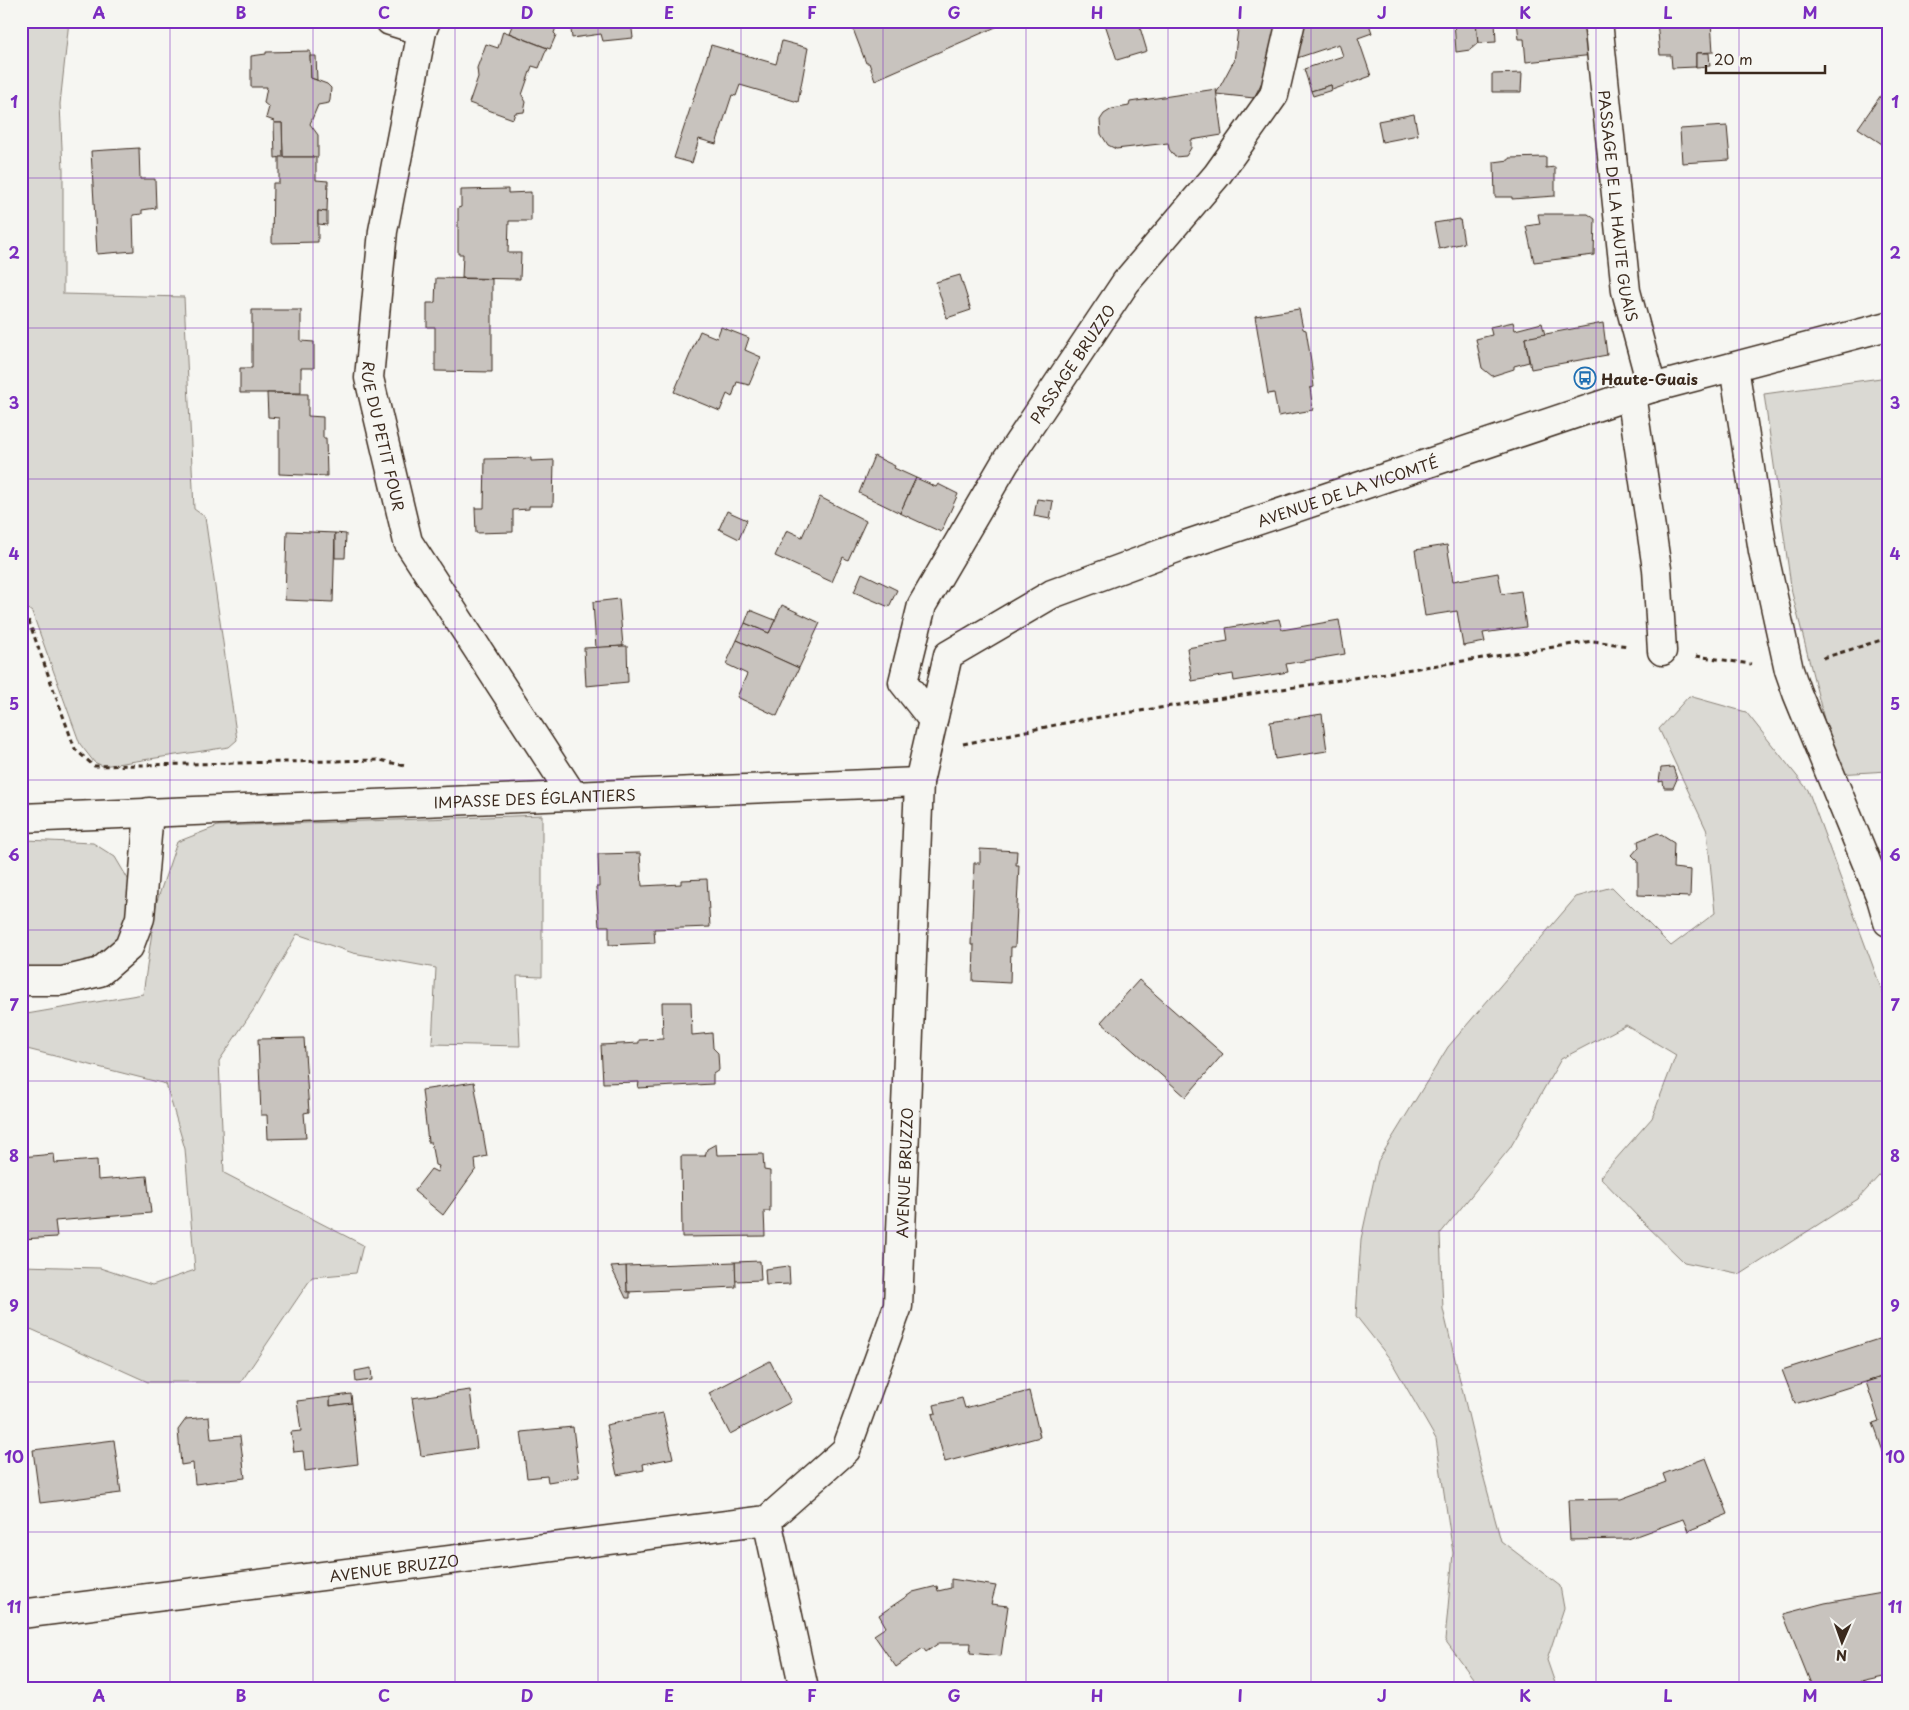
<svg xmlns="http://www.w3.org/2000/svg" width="1909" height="1710" viewBox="0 0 1909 1710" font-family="'Playpen Sans',sans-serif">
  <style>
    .green { fill: #dad9d3; stroke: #8a8278 }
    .building { fill: #c8c3be; stroke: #3b2a1e }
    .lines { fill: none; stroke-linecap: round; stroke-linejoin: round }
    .minor-casing { stroke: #3b2a1e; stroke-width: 31 }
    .path { stroke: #3b2a1e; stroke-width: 3; stroke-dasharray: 5 4; stroke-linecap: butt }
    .minor { stroke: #f6f6f2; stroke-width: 28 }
    .grid { fill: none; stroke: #7b2cbf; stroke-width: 1; stroke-opacity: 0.55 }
    .labels { text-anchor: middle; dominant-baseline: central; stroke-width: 4; stroke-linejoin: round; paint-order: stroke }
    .street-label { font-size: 15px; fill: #3b2a1e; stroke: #f6f6f2 }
    .poi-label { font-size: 15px; font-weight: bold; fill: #3b2a1e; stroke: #f6f6f2; text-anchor: start }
    .neatline { fill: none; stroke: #7b2cbf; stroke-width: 2 }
    .grid-label { font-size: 16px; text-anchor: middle; font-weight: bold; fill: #7b2cbf }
  </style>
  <rect width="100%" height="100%" fill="#f6f6f2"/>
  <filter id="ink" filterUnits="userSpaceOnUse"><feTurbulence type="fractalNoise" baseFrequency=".02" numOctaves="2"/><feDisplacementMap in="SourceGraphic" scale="10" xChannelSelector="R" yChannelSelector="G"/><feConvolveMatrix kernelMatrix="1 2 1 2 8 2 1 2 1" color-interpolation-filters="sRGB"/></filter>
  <g filter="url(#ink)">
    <g class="green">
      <polygon points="21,21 69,21 60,104 63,170 63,294 184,297 194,509 205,517 237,740 229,747 103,766 94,762 80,744 32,612 21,604"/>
      <polygon points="1888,377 1888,771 1838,774 1792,593 1764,394"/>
      <polygon points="1689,696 1746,712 1808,790 1888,1007 1888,1166 1858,1199 1741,1274 1684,1262 1638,1217 1600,1177 1652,1118 1676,1055 1626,1025 1561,1059 1510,1148 1440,1234 1443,1309 1479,1460 1501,1541 1560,1586 1564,1608 1547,1660 1557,1689 1481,1689 1445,1640 1453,1553 1436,1439 1390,1359 1356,1316 1361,1239 1378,1161 1448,1047 1576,897 1612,887 1671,946 1715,913 1707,831 1659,729"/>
      <polygon points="542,815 542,977 517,976 520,1046 432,1044 436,968 353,953 297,934 254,1009 219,1061 224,1173 363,1245 356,1273 312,1277 241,1382 148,1382 33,1330 21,1326 21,1266 100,1268 152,1285 195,1270 185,1149 166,1084 23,1048 21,1015 143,994 156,904 177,842 218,826"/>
      <polygon points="26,840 93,843 115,857 131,884 129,919 112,948 95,960 62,968 21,966 21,842"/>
    </g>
    <g class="building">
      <polygon points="129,21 170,21 169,27"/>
      <polygon points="514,21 631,21 633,38 603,41 601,34 572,38 570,21 558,22 554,33 556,35 550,49 509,33"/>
      <polygon points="871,21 1004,21 1005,23 875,80 869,63 866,63 853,29"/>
      <polygon points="1104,21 1138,21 1147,51 1117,60"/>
      <polygon points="1239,21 1280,21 1273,60 1254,98 1216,94 1232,64 1234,62"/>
      <polygon points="1313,21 1368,21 1372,33 1358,38 1371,76 1332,90 1331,85 1311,91 1304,69 1343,56 1339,44 1291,60 1296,27"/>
      <polygon points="1454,21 1476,21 1478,43 1470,50 1456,52"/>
      <polygon points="1476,21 1495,21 1496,42 1478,43"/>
      <polygon points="1517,21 1595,21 1594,55 1526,62 1524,39 1519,39"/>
      <polygon points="1657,21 1711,21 1713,52 1696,53 1696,67 1672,68 1671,55 1660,55"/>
      <polygon points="503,31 547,48 539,68 532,66 522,95 526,102 524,112 515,113 513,119 469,103 478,77 477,68 486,44 498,48"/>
      <polygon points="782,41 808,48 798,102 740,85 736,96 732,95 716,144 699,139 692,163 674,158 711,45 776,64"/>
      <polygon points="310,51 311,78 327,84 331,88 330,100 329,103 318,105 310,124 318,135 318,157 283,157 282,123 274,123 274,121 266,118 269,107 264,103 267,87 251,87 251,56 266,54 266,52"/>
      <polygon points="1696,53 1709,53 1710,66 1696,67"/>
      <polygon points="310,56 316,56 317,80 311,78"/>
      <polygon points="1522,73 1521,92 1492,92 1492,74"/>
      <polygon points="1331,85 1332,90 1313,96 1311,91"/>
      <polygon points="1888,85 1888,148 1858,128"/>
      <polygon points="1216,89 1222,135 1191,140 1191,148 1186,156 1175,157 1169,149 1168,143 1116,149 1108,145 1101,134 1100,120 1104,114 1112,109 1129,106 1130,102"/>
      <polygon points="1414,114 1418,135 1382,142 1378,121"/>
      <polygon points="274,123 282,123 283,157 275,158"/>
      <polygon points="1727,126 1730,160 1682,163 1680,129"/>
      <polygon points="139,148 140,179 155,179 156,208 142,210 142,214 133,215 134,251 97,254 91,151"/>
      <polygon points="279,157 316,157 316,180 328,181 327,212 318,211 318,242 272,243 273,183 279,183"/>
      <polygon points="1546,157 1546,168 1555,167 1555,196 1512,199 1512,197 1495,197 1494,162 1509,160 1509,158"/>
      <polygon points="508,189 508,193 531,192 531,221 509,221 508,253 521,253 520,279 462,278 463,254 458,254 458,208 461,207 461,190"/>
      <polygon points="318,211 327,212 327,225 318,224"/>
      <polygon points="1538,214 1588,214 1595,219 1594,255 1534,262 1526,226 1540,224"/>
      <polygon points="1460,219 1464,243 1439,249 1434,223"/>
      <polygon points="960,275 971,310 947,318 936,282"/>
      <polygon points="436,278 492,279 492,372 435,371 435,327 427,327 427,303 435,303"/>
      <polygon points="1299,309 1303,329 1306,330 1311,361 1314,387 1310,388 1313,410 1278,416 1274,393 1268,394 1255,316"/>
      <polygon points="252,310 301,310 301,341 314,342 314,368 301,368 301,393 240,393 240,368 252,368"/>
      <polygon points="1513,322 1515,330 1542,323 1545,335 1525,338 1529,362 1514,366 1514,369 1492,376 1482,368 1476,339 1492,335 1490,327"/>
      <polygon points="1603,323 1607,355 1531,369 1525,338"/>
      <polygon points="721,327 749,338 745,350 761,357 749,385 737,382 732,397 727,394 720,411 674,392 700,331 717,338"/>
      <polygon points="267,393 308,394 308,416 323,417 323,438 326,438 327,476 279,474 279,418 268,417"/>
      <polygon points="874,456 895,466 894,468 916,478 900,513 859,493"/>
      <polygon points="531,458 531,461 554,460 553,506 529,506 529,509 513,510 513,532 476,533 475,508 484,508 485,459"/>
      <polygon points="916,478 936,487 938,484 958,494 941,532 900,513"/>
      <polygon points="820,497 866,521 848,560 843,557 832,582 775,556 787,530 802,537"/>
      <polygon points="1037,499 1053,501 1050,519 1034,516"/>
      <polygon points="727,511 747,520 739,539 719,529"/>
      <polygon points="287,531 335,533 333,602 285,600"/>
      <polygon points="335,533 346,534 345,558 335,558"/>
      <polygon points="1447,545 1453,581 1498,573 1502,594 1521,591 1526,627 1483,633 1485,642 1463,646 1457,611 1425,616 1415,550"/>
      <polygon points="862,573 897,590 889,607 854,592"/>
      <polygon points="619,599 623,646 596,648 593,602"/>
      <polygon points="782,605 820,623 799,668 737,640 745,623 769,633"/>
      <polygon points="750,610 775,620 769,633 745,623"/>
      <polygon points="1279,619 1282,630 1339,620 1345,654 1286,664 1288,672 1234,681 1233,674 1192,681 1187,648 1228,641 1226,628"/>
      <polygon points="737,640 799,668 777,716 737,697 747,674 726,664"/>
      <polygon points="623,646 627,646 628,682 586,686 584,648"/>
      <polygon points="1322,714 1327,751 1275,759 1270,722"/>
      <polygon points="1673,767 1677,779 1673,788 1664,788 1663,781 1659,782 1661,768"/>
      <polygon points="1658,833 1674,843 1673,868 1691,870 1690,897 1638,895 1638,861 1632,855 1639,847 1638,841"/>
      <polygon points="980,849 1017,851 1016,865 1019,865 1015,947 1011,947 1010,983 973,981 974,945 971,945 974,863 980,863"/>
      <polygon points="640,853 642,886 681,884 681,880 707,879 710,927 654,929 655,943 609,945 609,926 599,926 596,887 599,887 598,854"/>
      <polygon points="1139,980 1223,1054 1186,1097 1101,1022"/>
      <polygon points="662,1002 691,1002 692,1035 712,1033 713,1048 718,1053 719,1070 713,1074 713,1084 638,1088 639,1082 603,1083 601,1045 639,1043 639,1040 663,1039"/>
      <polygon points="304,1038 309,1112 304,1113 306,1138 268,1139 267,1115 261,1115 258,1039"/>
      <polygon points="474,1082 487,1156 475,1159 476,1169 443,1215 414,1191 431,1169 437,1172 439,1166 435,1165 431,1142 428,1142 422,1090"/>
      <polygon points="716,1144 717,1155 763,1154 764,1170 770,1171 770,1211 764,1211 765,1236 682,1237 681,1156 705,1156 707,1149"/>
      <polygon points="54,1154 55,1163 97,1160 98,1180 147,1176 151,1213 55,1221 57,1237 21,1239 21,1202 25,1201 21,1157"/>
      <polygon points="760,1261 761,1280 735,1281 735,1262"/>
      <polygon points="735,1262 736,1287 627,1292 626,1266"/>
      <polygon points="626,1266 627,1292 630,1292 630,1298 626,1298 611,1267"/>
      <polygon points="789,1266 790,1284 766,1285 765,1269"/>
      <polygon points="1888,1336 1888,1375 1795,1404 1782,1370"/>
      <polygon points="770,1361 791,1402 730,1434 709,1393"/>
      <polygon points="371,1368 372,1380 356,1382 355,1371"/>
      <polygon points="1888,1375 1888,1456 1885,1457 1873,1423 1879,1421 1866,1382"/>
      <polygon points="470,1390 477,1448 421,1456 412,1398"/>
      <polygon points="1029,1391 1040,1437 945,1462 932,1414 936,1413 934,1405 962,1398 965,1408"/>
      <polygon points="351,1394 352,1403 330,1406 330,1397"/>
      <polygon points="330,1397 330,1406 352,1403 358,1464 305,1471 303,1451 294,1452 291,1432 301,1431 297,1401"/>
      <polygon points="663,1413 673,1458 643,1464 644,1470 617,1475 606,1425"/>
      <polygon points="209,1417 211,1439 240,1436 245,1478 195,1484 193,1463 181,1465 178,1430 186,1419"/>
      <polygon points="573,1427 579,1477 548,1482 547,1476 527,1478 521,1432"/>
      <polygon points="114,1440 121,1493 40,1503 33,1450"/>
      <polygon points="1706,1458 1728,1514 1688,1531 1683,1519 1628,1539 1570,1540 1568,1500 1621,1499 1666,1482 1663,1474"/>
      <polygon points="951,1579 996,1586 991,1604 1008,1606 1001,1656 970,1653 971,1643 939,1643 926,1652 923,1648 896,1667 874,1635 886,1627 879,1615 913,1592 937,1586 938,1591 951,1588"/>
      <polygon points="1888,1592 1888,1676 1829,1689 1813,1689 1783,1614 1825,1603"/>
      <polygon points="483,1684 484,1689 455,1689"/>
    </g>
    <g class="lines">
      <g class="minor-casing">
        <g id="minor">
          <polyline points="390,21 422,31"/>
          <path id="s1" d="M426 21 422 31 383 231 369 378 408 542 573 796"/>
          <path id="s2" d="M1598 21 1626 291 1652 388"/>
          <polyline points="1734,367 1763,551 1789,670 1797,693 1881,898 1888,922"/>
          <polyline points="1631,394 1657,569 1662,651"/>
          <path id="s3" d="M933 720 903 682 922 605 1005 463 1126 282 1217 175 1274 95 1291 21"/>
          <path id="s4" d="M21 818 919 782"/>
          <polyline points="21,981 62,981 100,972 129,947 140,918 149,812"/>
          <polyline points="767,1520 804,1689"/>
          <path id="s5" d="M21 1614 767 1520 846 1450 898 1306 919 782 948 655 1052 594 1182 546 1652 388 1888 326"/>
        </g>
      </g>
      <g class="path">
        <polyline points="21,616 28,619 75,749 94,766 380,760 405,766"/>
        <polyline points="1696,656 1751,664"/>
        <polyline points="1823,658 1888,638"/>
        <polyline points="963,744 1075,721 1593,641 1628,646"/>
      </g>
      <use href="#minor" class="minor"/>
    </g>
  </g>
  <path class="grid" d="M170 21V1689M313 21V1689M455 21V1689M598 21V1689M741 21V1689M883 21V1689M1026 21V1689M1168 21V1689M1311 21V1689M1454 21V1689M1596 21V1689M1739 21V1689M21 178H1888M21 328H1888M21 479H1888M21 629H1888M21 780H1888M21 930H1888M21 1081H1888M21 1231H1888M21 1382H1888M21 1532H1888"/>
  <defs>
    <g id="bus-ring" transform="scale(1.125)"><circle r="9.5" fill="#f6f6f2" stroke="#1f6fb2" stroke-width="1.5"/><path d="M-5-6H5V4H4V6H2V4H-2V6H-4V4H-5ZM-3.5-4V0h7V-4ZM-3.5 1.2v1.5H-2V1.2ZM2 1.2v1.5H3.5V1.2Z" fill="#1f6fb2"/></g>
  </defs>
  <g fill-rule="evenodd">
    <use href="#bus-ring" x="1585" y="378"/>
  </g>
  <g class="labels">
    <g class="street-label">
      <text stroke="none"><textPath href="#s2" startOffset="186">PASSAGE DE LA HAUTE GUAIS</textPath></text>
      <text stroke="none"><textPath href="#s3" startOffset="412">PASSAGE BRUZZO</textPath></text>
      <text stroke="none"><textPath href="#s1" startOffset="422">RUE DU PETIT FOUR</textPath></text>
      <text stroke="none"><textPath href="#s5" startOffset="2099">AVENUE DE LA VICOMTÉ</textPath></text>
      <text stroke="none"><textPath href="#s4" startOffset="514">IMPASSE DES ÉGLANTIERS</textPath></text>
      <text stroke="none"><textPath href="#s5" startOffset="1144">AVENUE BRUZZO</textPath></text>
      <text stroke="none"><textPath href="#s5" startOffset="376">AVENUE BRUZZO</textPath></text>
    </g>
    <g class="poi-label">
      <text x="1601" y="378">Haute-Guais</text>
    </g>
  </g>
  <rect width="1909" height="1710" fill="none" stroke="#f6f6f2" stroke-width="55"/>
  <g transform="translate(1842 1642) rotate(182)" stroke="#f6f6f2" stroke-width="4" paint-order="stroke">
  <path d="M0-4L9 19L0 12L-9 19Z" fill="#3b2a1e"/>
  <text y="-8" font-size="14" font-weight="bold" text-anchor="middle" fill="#3b2a1e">N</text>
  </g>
  <path d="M1706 65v8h119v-8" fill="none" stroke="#3b2a1e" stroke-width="2.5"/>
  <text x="1714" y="65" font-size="15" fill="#3b2a1e" stroke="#f6f6f2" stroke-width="4" paint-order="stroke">20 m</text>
  <rect x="28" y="28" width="1854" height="1654" class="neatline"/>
  <g class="grid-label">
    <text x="99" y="19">A</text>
    <text x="241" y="19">B</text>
    <text x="384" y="19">C</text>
    <text x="527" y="19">D</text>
    <text x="669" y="19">E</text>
    <text x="812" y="19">F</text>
    <text x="954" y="19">G</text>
    <text x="1097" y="19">H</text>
    <text x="1240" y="19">I</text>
    <text x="1382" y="19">J</text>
    <text x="1525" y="19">K</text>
    <text x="1668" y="19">L</text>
    <text x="1810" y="19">M</text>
    <text x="14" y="108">1</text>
    <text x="1895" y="108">1</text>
    <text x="14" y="259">2</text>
    <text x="1895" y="259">2</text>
    <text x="14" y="409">3</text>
    <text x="1895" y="409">3</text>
    <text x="14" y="560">4</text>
    <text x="1895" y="560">4</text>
    <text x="14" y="710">5</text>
    <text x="1895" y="710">5</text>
    <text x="14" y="861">6</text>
    <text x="1895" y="861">6</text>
    <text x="14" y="1011">7</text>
    <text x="1895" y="1011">7</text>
    <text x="14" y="1162">8</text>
    <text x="1895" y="1162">8</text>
    <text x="14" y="1312">9</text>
    <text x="1895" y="1312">9</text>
    <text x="14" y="1463">10</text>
    <text x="1895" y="1463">10</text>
    <text x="14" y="1613">11</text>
    <text x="1895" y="1613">11</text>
    <text x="99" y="1702">A</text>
    <text x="241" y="1702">B</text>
    <text x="384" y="1702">C</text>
    <text x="527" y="1702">D</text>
    <text x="669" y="1702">E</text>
    <text x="812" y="1702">F</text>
    <text x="954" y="1702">G</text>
    <text x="1097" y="1702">H</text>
    <text x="1240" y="1702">I</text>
    <text x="1382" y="1702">J</text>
    <text x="1525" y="1702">K</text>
    <text x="1668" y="1702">L</text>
    <text x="1810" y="1702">M</text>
  </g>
</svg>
